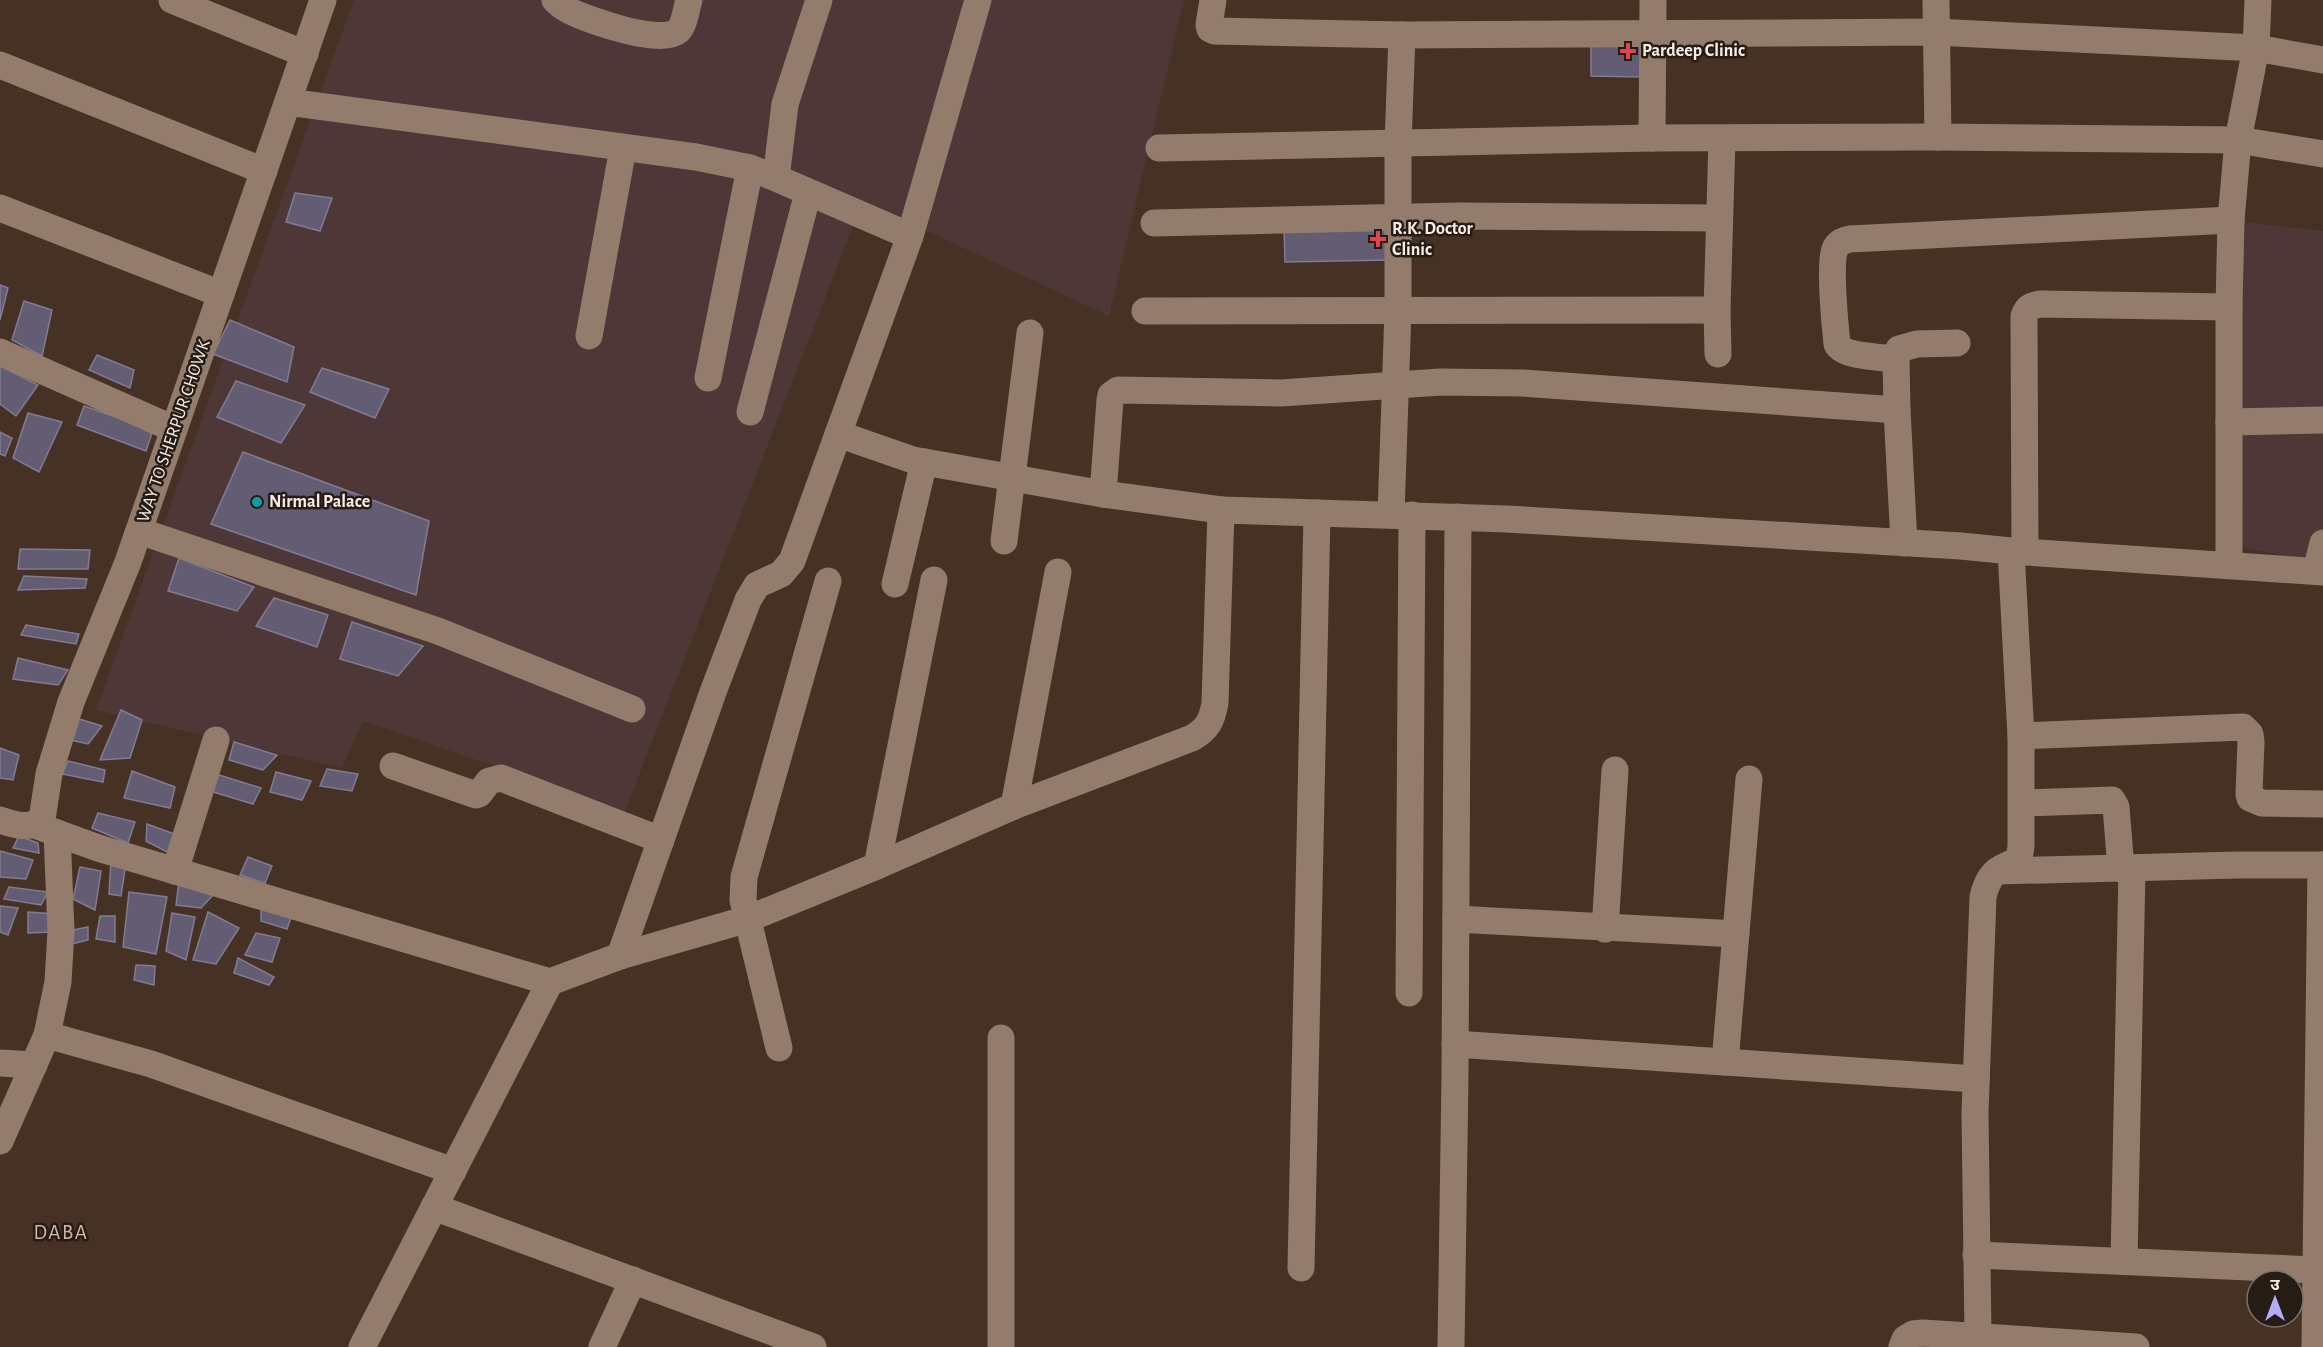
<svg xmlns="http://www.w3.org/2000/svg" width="2323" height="1347" viewBox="0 0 2323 1347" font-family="'Alegreya Sans','Noto Sans Devanagari',sans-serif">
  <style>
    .industrial { fill: #4d3837 }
    .building { fill: #635d74; stroke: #827b93; stroke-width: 1.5 }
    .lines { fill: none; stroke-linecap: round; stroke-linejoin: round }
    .minor { stroke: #947c6d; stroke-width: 27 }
    .health-dot { fill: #e0444e; stroke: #251c16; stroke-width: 2 }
    .culture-dot { fill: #0f9aa8; stroke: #251c16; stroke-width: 2 }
    .labels { text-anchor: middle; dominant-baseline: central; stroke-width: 5; stroke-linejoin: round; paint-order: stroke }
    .poi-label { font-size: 18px; font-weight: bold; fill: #fbede5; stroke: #251c16; text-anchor: start }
    .street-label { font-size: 18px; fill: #fbede5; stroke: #251c16 }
    .quarter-label { font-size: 21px; letter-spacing: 1.5px; fill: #d3b9a9; stroke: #251c16 }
  </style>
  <rect width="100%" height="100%" fill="#463125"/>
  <g class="industrial">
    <polygon points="354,0 1184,0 1109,316 863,201 625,811 363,721 342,768 96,710"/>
    <polygon points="2236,221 2323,231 2323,562 2243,548"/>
  </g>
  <g class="building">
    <polygon points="1591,39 1641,40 1640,77 1591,76"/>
    <polygon points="295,193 332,198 320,231 286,222"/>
    <polygon points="1389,227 1390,260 1285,262 1284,230"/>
    <polygon points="0,285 8,288 0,320"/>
    <polygon points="24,301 52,310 42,356 12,340"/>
    <polygon points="230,320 294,347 287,382 213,354"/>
    <polygon points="97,355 134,370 130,388 89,370"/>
    <polygon points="0,366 38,385 16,416 0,404"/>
    <polygon points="322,368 389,389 375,418 310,392"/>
    <polygon points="236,381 305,405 281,443 217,417"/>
    <polygon points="84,406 153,430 146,451 77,425"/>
    <polygon points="28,413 62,422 39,472 13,458"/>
    <polygon points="0,432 12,438 5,456 0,454"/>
    <polygon points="243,452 429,521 416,595 211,524"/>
    <polygon points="20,549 90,550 88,569 18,569"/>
    <polygon points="179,558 254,587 237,611 168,591"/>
    <polygon points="24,576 87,579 85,588 18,590"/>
    <polygon points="274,598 328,615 317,647 256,626"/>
    <polygon points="352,622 423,646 398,676 340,659"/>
    <polygon points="26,625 79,634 76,644 21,635"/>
    <polygon points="18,658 68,670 58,685 13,679"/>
    <polygon points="121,710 142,720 130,758 100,760"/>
    <polygon points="79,719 102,726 88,744 70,740"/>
    <polygon points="234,742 277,755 263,770 229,760"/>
    <polygon points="0,748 19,755 13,780 0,778"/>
    <polygon points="68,761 105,770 103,782 62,774"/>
    <polygon points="327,769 358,774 352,791 320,786"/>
    <polygon points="132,771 175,787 170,808 124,798"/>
    <polygon points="276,772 311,781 302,800 270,792"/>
    <polygon points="216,774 261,788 253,804 210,791"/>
    <polygon points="98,813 135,822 128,843 92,828"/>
    <polygon points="147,824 177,835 171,854 146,841"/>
    <polygon points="19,836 38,843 39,853 13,848"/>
    <polygon points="0,851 33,860 26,879 0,877"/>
    <polygon points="248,857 272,866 265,883 240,875"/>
    <polygon points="111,860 126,863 121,896 109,894"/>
    <polygon points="80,867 101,871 95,910 73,899"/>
    <polygon points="179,881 217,891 201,908 176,905"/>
    <polygon points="9,887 48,892 41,905 4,899"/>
    <polygon points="129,892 167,897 156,954 123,947"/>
    <polygon points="0,906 18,908 8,935 0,932"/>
    <polygon points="261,908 292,915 287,929 261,921"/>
    <polygon points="28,912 56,914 53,932 28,933"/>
    <polygon points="208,912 239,928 216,964 193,960"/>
    <polygon points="172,913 195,917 186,960 166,951"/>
    <polygon points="100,916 115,916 115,942 96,939"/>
    <polygon points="88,927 88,940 68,945 68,931"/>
    <polygon points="256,933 280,938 272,962 245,955"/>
    <polygon points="238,958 274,977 269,985 234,973"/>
    <polygon points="136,965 155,966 154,985 134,980"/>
  </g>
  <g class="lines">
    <g class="minor">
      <polyline points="172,0 305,54"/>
      <path d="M555 0C559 4 564 8 570 11 588 20 661 46 678 31 685 24 686 9 689 0"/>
      <polyline points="1213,0 1209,25 1210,29 1214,31 1402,35 1936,32 2256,48 2323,60"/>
      <polyline points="1936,0 1938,137"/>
      <polyline points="0,65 264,171"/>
      <polyline points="288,102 696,157 750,168 776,178 910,236"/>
      <polyline points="1652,138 1653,0"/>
      <polyline points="1159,148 1652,138 1938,137 2238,140 2323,154"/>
      <polyline points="776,178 785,104 819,0"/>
      <polyline points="0,208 221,294"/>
      <polyline points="1154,223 1458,216 1719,218"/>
      <polyline points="1145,311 1717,310"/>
      <polyline points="589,336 623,148"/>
      <polyline points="0,352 174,429"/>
      <polyline points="1718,354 1717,310 1722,139"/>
      <path d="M1896 359C1881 357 1844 357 1837 344 1835 326 1829 264 1835 249 1838 242 1843 241 1850 239L2231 220"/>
      <polyline points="708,378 750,168"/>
      <polyline points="1897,410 1896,359 1899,349 1917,344 1957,343"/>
      <polyline points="750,412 808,193"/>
      <polyline points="2229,422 2323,420"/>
      <polyline points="838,434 913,460 1103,494 1221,510"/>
      <polyline points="1103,494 1110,400 1111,395 1118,390 1281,393 1441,382 1522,383 1897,410 1904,543"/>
      <polyline points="1391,515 1398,310 1398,144 1402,35"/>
      <polyline points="139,531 438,631 632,709"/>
      <polyline points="1004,541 1030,333"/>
      <path d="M2025 552 2024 316C2027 307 2031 306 2040 304L2229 307"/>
      <polyline points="2229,565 2229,307 2231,220 2238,140 2256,48 2258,0"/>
      <polyline points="2316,571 2323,543"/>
      <polyline points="895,584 924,462"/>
      <polyline points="2021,736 2243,727 2250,734 2251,742 2249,794 2250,798 2262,803 2323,804"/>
      <polyline points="393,766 476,795 479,794 489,781 501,778 661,840"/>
      <polyline points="2022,803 2112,800 2116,807 2121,869"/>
      <polyline points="1014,806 1058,572"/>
      <path d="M0 820C15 825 29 830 42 819L49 774 71 702 128 562 323 0"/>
      <path d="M35 825 98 848 550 982 620 956 748 919 877 866 1014 806 1192 738C1208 729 1212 720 1215 703L1221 510 1507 519 1961 546 2011 551 2323 572"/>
      <polyline points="877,866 934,580"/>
      <polyline points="175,871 216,740"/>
      <polyline points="1997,871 2239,865 2323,865"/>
      <polyline points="1456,919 1736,934"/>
      <polyline points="1605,929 1615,770"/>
      <polyline points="620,956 713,692 748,600 757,585 781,574 792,561 910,236 978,0"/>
      <polyline points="1409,993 1412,515"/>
      <polyline points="47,1035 151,1064 453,1171"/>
      <polyline points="1455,1044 1976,1079"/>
      <polyline points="779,1048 743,900 744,877 828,581"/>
      <polyline points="1725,1062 1749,779"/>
      <polyline points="0,1063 34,1065"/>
      <polyline points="0,1141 47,1035 58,982 61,931 57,833"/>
      <polyline points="434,1207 813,1347"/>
      <polyline points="1976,1255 2316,1270"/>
      <polyline points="2124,1261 2132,869"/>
      <polyline points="1301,1268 1317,513"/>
      <path d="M1978 1336 1975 1113 1983 897C1985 888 1989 877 1997 871 2011 860 2020 867 2021 845V736L2011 551"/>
      <polyline points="362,1347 550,982"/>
      <polyline points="602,1347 633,1280"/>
      <polyline points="1001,1347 1001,1038"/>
      <polyline points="1451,1347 1455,1075 1458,517"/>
      <polyline points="1902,1347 1905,1339 1913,1334 1923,1333 2136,1347"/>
      <polyline points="2315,1347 2321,865"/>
    </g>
  </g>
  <g class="health-dot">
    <path d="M1625 42h6v6h6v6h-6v6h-6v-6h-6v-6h6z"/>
    <path d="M1375 230h6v6h6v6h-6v6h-6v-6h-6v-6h6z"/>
  </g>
  <circle class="culture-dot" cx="257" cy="502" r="6"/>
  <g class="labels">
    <g class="poi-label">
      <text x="1642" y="51">Pardeep Clinic</text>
      <text x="1392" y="229">R.K. Doctor<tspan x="1392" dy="21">Clinic</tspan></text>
      <text x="269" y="502">Nirmal Palace</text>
    </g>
    <g class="street-label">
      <text transform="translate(174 431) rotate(-71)">WAY TO SHERPUR CHOWK</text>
    </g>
    <g class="quarter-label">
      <text x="61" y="1232">DABA</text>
    </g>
  </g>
  <g transform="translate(2275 1299)"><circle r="28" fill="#251c16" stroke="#7b7069" stroke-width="1.5"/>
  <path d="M0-4.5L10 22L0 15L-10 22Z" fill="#b5acf8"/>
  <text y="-9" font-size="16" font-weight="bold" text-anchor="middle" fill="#fbede5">उ</text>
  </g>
</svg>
